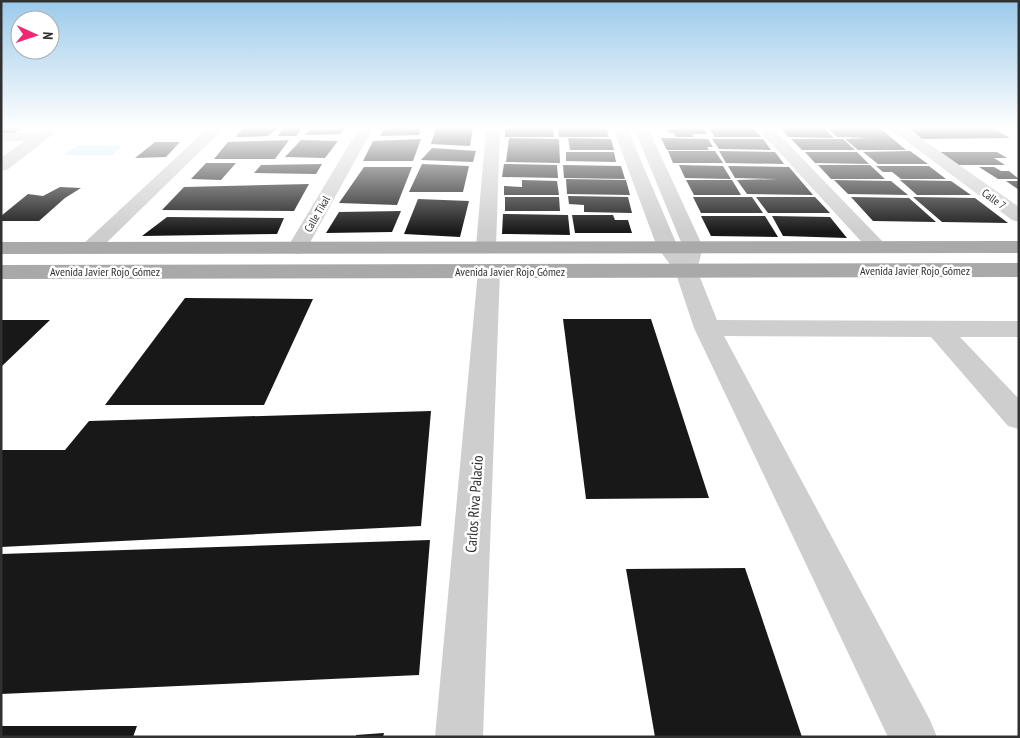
<svg xmlns="http://www.w3.org/2000/svg" width="1020" height="738" viewBox="0 0 1020 738" font-family="'PT Sans Narrow',sans-serif">
  <style>
    .water { fill: #c9ebef }
    .building { fill: #181818 }
    .lines { fill: none; stroke-linecap: round; stroke-linejoin: round }
    .minor { fill: #cecece; fill-rule: evenodd }
    .major { fill: #a9a9a9; fill-rule: evenodd }
    .labels { text-anchor: middle; dominant-baseline: central; stroke-width: 5; stroke-linejoin: round; paint-order: stroke }
    .far-street-label { font-size: 11px; fill: #313131; stroke: #fff }
    .street-label { font-size: 12px; fill: #313131; stroke: #fff }
    .near-street-label { font-size: 15px; fill: #313131; stroke: #fff }
  </style>
  <rect width="100%" height="100%" fill="#fff"/>
  <polygon class="water" points="78,145 122,146 112,155 64,155"/>
  <g class="building">
    <polygon points="1,128 23,128 14,133 1,133"/>
    <polygon points="243,128 277,128 268,136 236,137"/>
    <polygon points="283,128 302,128 296,136 278,136"/>
    <polygon points="345,128 340,134 305,135 309,130"/>
    <polygon points="385,128 421,128 419,135 380,136"/>
    <polygon points="436,128 473,129 470,146 431,144"/>
    <polygon points="505,128 553,128 554,137 505,137"/>
    <polygon points="558,128 606,128 609,137 559,137"/>
    <polygon points="704,128 707,134 692,134 694,137 676,137 674,133 669,133 667,129"/>
    <polygon points="708,128 753,128 761,137 715,137"/>
    <polygon points="781,128 824,128 834,138 788,137"/>
    <polygon points="828,128 880,128 906,150 858,150 845,139 869,138 837,137"/>
    <polygon points="909,128 993,128 1010,138 922,139"/>
    <polygon points="509,138 559,139 560,163 506,162"/>
    <polygon points="568,138 611,139 614,150 570,150"/>
    <polygon points="661,138 708,139 713,147 707,147 709,150 667,150"/>
    <polygon points="421,139 413,161 363,161 373,141"/>
    <polygon points="712,139 763,139 771,150 719,149"/>
    <polygon points="791,139 843,139 855,150 802,150"/>
    <polygon points="289,140 275,159 214,159 228,142"/>
    <polygon points="301,140 338,141 325,158 285,157"/>
    <polygon points="155,142 180,142 166,157 135,158"/>
    <polygon points="432,148 476,151 473,162 421,160"/>
    <polygon points="668,151 715,151 723,163 673,163"/>
    <polygon points="719,151 775,152 784,164 726,163"/>
    <polygon points="910,151 928,164 878,164 863,152"/>
    <polygon points="566,152 614,152 616,162 566,161"/>
    <polygon points="805,152 857,152 869,164 815,163"/>
    <polygon points="940,152 997,152 1007,158 994,158 1005,165 959,165"/>
    <polygon points="206,163 236,163 221,180 191,179"/>
    <polygon points="322,164 316,174 254,173 261,165"/>
    <polygon points="422,164 469,166 463,192 409,192"/>
    <polygon points="504,164 557,165 558,178 502,177"/>
    <polygon points="563,165 621,166 625,179 564,178"/>
    <polygon points="679,165 723,166 731,179 685,178"/>
    <polygon points="818,165 870,165 885,179 831,179"/>
    <polygon points="728,166 789,167 813,195 747,194 737,180 778,179 735,178"/>
    <polygon points="876,166 929,166 946,179 901,179 892,172 883,172"/>
    <polygon points="364,167 412,167 397,205 339,203"/>
    <polygon points="979,167 994,167 1001,171 1009,171 1019,179 998,179"/>
    <polygon points="566,179 626,180 630,195 567,194"/>
    <polygon points="522,180 557,181 559,195 504,195 504,186 522,187"/>
    <polygon points="686,180 732,180 741,195 694,195"/>
    <polygon points="834,180 891,181 908,195 848,194"/>
    <polygon points="900,180 951,181 971,195 917,195"/>
    <polygon points="1006,181 1019,181 1019,190"/>
    <polygon points="309,184 294,211 162,210 184,187"/>
    <polygon points="60,187 81,188 65,198 39,221 1,221 1,216 28,194 43,196"/>
    <polygon points="568,196 628,197 632,213 584,212 584,205 569,204"/>
    <polygon points="505,197 559,197 560,211 505,211"/>
    <polygon points="693,197 752,197 763,213 701,213"/>
    <polygon points="756,197 815,197 830,213 768,213"/>
    <polygon points="851,197 909,198 936,222 873,221"/>
    <polygon points="913,197 975,198 1008,223 942,222"/>
    <polygon points="418,199 469,201 460,237 404,234"/>
    <polygon points="401,211 392,232 326,233 339,212"/>
    <polygon points="503,214 568,215 570,235 502,234"/>
    <polygon points="572,215 613,215 615,220 628,220 632,233 575,233"/>
    <polygon points="701,216 765,216 778,237 711,236"/>
    <polygon points="772,216 830,217 847,238 783,236"/>
    <polygon points="167,217 284,218 277,234 142,236"/>
    <polygon points="185,298 313,299 264,405 105,405"/>
    <polygon points="563,319 651,319 709,498 586,499"/>
    <polygon points="1,320 50,320 1,367"/>
    <polygon points="431,411 421,526 1,547 1,450 65,450 89,421"/>
    <polygon points="430,540 419,675 1,694 1,554"/>
    <polygon points="745,568 802,737 655,737 626,569"/>
    <polygon points="1,726 137,726 133,737 1,737"/>
    <polygon points="384,733 383,737 356,737 356,735"/>
  </g>
  <g class="lines">
    <g class="minor">
      <polygon points="44,128 61,128 7,170 1,171 1,158 25,141 1,141 1,133 38,133"/>
      <polygon points="208,128 224,128 97,252 90,254 83,252 80,248 83,244"/>
      <polygon points="359,128 373,128 307,248 304,252 297,254 290,252 287,248"/>
      <polygon points="486,128 500,128 496,247 493,251 486,253 479,251 476,247"/>
      <polygon points="613,128 627,128 677,245 681,251 683,247 634,128 648,128 703,247 697,270 717,320 1019,321 1019,337 960,337 1019,399 1019,429 1008,426 931,337 724,336 930,720 937,737 888,737 694,328 675,271 657,247"/>
      <polygon points="757,128 773,128 884,243 887,247 884,251 877,253 870,251"/>
      <polygon points="889,128 906,128 1019,207 1019,222 1012,220"/>
      <polygon points="489,264 497,266 500,271 483,737 435,737 478,271 481,266"/>
    </g>
    <g class="major">
      <polygon points="1019,241 1019,253 1,254 1,242"/>
      <polygon points="1019,263 1019,277 1,279 1,265"/>
    </g>
  </g>
  <linearGradient id="sky" x2="0" y2="1"><stop stop-color="#9bcaeb"/><stop offset="0.55" stop-color="#fff"/><stop offset="1" stop-color="#fff" stop-opacity="0"/></linearGradient>
  <rect width="1020" height="232" fill="url(#sky)"/>
  <g class="labels">
    <g class="far-street-label">
      <text transform="translate(994 199) rotate(36)">Calle 7</text>
      <text transform="translate(317 214) rotate(-60)">Calle Tikal</text>
    </g>
    <g class="street-label">
      <text x="915" y="270">Avenida Javier Rojo Gómez</text>
      <text x="105" y="271">Avenida Javier Rojo Gómez</text>
      <text x="510" y="271">Avenida Javier Rojo Gómez</text>
    </g>
    <g class="near-street-label">
      <text transform="translate(474 504) rotate(-86)">Carlos Riva Palacio</text>
    </g>
  </g>
  <rect width="1020" height="738" fill="none" stroke="#313131" stroke-width="5"/>
  <g transform="translate(35 35) rotate(93)"><circle r="24" fill="#ffffff" stroke="#adadad"/>
  <path d="M0-4L9 19L0 12L-9 19Z" fill="#f32771"/>
  <text y="-8" font-size="14" font-weight="bold" text-anchor="middle" fill="#313131">N</text>
  </g>
</svg>
